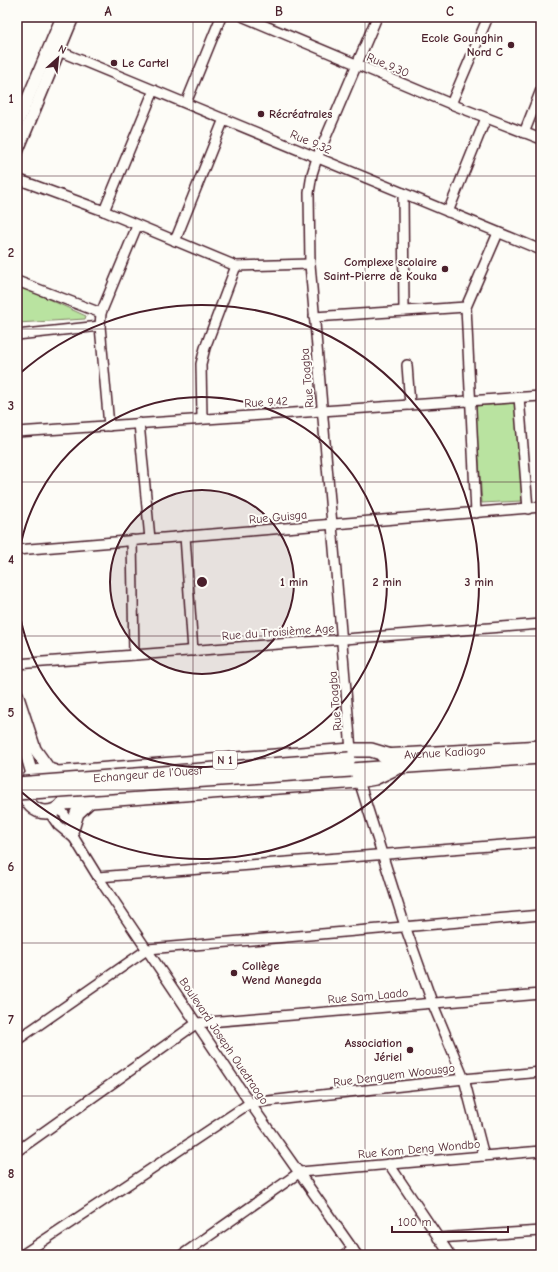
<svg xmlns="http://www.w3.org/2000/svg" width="558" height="1272" viewBox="0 0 558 1272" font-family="'Comic Neue',sans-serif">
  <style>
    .green { fill: #b9e3a0; stroke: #828166 }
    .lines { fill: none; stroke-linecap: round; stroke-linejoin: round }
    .minor-casing { stroke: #4a1f2b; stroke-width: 12 }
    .major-casing { stroke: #4a1f2b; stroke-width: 14 }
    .highway-casing { stroke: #4a1f2b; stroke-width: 16 }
    .minor { stroke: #fdfcf7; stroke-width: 9 }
    .major { stroke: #fdfcf7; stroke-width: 11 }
    .highway { stroke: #fdfcf7; stroke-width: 13 }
    .highway-bridge-casing { stroke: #4a1f2b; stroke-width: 16; stroke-linecap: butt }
    .highway-bridge { stroke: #fdfcf7; stroke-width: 13 }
    .grid { fill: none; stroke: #4a1f2b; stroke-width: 1; stroke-opacity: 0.55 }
    .ring { fill: none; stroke: #4a1f2b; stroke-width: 2 }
    .poi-dot { fill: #4a1f2b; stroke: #fdfcf7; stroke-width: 1.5 }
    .labels { text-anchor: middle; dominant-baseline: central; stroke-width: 4; stroke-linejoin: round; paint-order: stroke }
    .shield { fill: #fdfcf7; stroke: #806168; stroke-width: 1 }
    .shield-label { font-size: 11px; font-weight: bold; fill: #4a1f2b }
    .poi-label { font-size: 12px; font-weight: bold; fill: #4a1f2b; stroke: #fdfcf7; text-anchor: end }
    .street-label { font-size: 12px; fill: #4a1f2b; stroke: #fdfcf7 }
    .centre { fill: #4a1f2b; stroke: #fdfcf7; stroke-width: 2 }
    .ring-label { font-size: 12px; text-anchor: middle; font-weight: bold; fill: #4a1f2b; stroke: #fdfcf7; stroke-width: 4; stroke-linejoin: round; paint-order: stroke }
    .neatline { fill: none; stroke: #4a1f2b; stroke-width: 1.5 }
    .grid-label { font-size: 13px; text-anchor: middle; font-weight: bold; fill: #4a1f2b }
  </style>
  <rect width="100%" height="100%" fill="#fdfcf7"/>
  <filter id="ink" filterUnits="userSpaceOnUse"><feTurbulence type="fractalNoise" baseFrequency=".025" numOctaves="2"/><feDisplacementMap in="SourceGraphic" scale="8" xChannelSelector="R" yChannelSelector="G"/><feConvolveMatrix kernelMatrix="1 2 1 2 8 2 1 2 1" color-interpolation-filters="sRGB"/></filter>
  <g filter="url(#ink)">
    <g class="green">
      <polygon points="17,285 86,316 85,319 17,323"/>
      <polygon points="515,403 522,501 482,503 475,406"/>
    </g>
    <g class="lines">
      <g class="minor-casing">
        <g id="minor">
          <polyline points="244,17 451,104 541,139"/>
          <polyline points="54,49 541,250"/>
          <polyline points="186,103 221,17"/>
          <polyline points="451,104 488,17"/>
          <polyline points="524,133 541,90"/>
          <polyline points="17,179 104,211 236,266 310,264"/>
          <polyline points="403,193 404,311"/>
          <polyline points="104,211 154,90"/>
          <polyline points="448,212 486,118"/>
          <polyline points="175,241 224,119"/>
          <polyline points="17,281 101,313"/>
          <polyline points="314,317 466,307"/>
          <polyline points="17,335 100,326"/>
          <polyline points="407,365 410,405"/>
          <polyline points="519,397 528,509"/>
          <polyline points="202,418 201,364 205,348 236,266"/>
          <polyline points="139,423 150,539"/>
          <polyline points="109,426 100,326 101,313 137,226"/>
          <polyline points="17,432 541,396"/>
          <polyline points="476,513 466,307 498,233"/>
          <polyline points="185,536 193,651"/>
          <polyline points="132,540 134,655"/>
          <polyline points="17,550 541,507"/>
          <polyline points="17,664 541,624"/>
          <polyline points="351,750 310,264 309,193 312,174 317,158 377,17"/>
          <polyline points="359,781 405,926 432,1002 464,1079 484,1156"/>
          <polyline points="60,808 70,823 74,838 98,877 250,1103 357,1255"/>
          <polyline points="49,812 58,825 74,838"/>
          <polyline points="98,877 541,842"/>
          <polyline points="17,1040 148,949 541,915"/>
          <polyline points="17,1151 197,1023 541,994"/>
          <polyline points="389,1164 450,1255"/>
          <polyline points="438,1238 541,1231"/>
          <polyline points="22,1255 250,1103 464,1079 541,1072"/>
          <polyline points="182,1255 300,1172 541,1151"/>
          <polyline points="345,1255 353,1249"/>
        </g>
      </g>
      <g class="major-casing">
        <g id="major">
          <polyline points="17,124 62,17"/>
          <polyline points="17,152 73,17"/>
          <polyline points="17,694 35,749 50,770"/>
          <polyline points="19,730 32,774"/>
        </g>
      </g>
      <g class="highway-casing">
        <g id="highway">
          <polyline points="17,741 19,731"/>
          <path id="s1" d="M383 756 541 747"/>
          <circle cx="46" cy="791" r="21"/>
          <polyline points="351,770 541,757"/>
          <polyline points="58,773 351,750 371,750 391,756"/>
          <polyline points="64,803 359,781 375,778 396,768"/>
          <polyline points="72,829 77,813 90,801"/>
        </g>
      </g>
      <use href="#minor" class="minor"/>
      <use href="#major" class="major"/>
      <use href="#highway" class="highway"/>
      <g class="highway-bridge-casing">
        <g id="highway-bridge">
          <path id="s2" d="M17 784 349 759"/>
          <polyline points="17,793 351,770"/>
        </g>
      </g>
      <use href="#highway-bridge" class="highway-bridge"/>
    </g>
  </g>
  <path class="grid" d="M193 17V1255M365 17V1255M17 176H541M17 329H541M17 482H541M17 636H541M17 790H541M17 943H541M17 1096H541"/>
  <circle cx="202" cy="582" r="92" fill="#4a1f2b" fill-opacity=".12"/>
  <g class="ring">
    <circle cx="202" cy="582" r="92"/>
    <path d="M17 580A185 185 0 1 1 17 584"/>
    <path d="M18 375A277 277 0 1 1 18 789"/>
  </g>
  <g class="poi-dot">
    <circle cx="511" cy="45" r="4"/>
    <circle cx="114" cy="63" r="4"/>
    <circle cx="261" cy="114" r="4"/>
    <circle cx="445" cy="269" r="4"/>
    <circle cx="234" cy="973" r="4"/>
    <circle cx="410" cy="1050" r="4"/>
  </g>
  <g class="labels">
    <rect class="shield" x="213" y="751" width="24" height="18" rx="3"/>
    <g class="shield-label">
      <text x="225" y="760">N 1</text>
    </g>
    <g class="poi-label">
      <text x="503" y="38">Ecole Gounghin<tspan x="503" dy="14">Nord C</tspan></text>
      <text x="122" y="63" text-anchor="start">Le Cartel</text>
      <text x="269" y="114" text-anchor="start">Récréatrales</text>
      <text x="437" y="262">Complexe scolaire<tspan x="437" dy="14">Saint-Pierre de Kouka</tspan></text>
      <text x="242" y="966" text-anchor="start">Collège<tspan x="242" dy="14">Wend Manegda</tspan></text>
      <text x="402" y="1043">Association<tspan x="402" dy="14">Jériel</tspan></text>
    </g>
    <g class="street-label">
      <text transform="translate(388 65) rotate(23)">Rue 9.30</text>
      <text transform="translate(311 142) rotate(23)">Rue 9.32</text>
      <text transform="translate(307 378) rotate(-95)">Rue Toagba</text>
      <text transform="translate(266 402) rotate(-3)">Rue 9.42</text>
      <text transform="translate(278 517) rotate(-5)">Rue Guisga</text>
      <text transform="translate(278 632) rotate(-4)">Rue du Troisième Age</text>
      <text transform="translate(335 701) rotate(-95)">Rue Toagba</text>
      <text stroke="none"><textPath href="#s1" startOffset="62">Avenue Kadiogo</textPath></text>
      <text stroke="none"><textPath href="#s2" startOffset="131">Echangeur de l'Ouest</textPath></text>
      <text transform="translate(368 996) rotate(-5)">Rue Sam Laado</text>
      <text transform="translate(224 1041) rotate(56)">Boulevard Joseph Ouedraogo</text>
      <text transform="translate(394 1075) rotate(-7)">Rue Denguem Woousgo</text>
      <text transform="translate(419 1149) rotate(-5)">Rue Kom Deng Wondbo</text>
    </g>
  </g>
  <circle cx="202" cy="582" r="6" class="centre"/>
  <g class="ring-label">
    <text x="294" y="586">1 min</text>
    <text x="387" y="586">2 min</text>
    <text x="479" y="586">3 min</text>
  </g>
  <rect width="558" height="1272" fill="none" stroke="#fdfcf7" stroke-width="44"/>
  <g transform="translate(58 58) rotate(27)" stroke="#fdfcf7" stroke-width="3" paint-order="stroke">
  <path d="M0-3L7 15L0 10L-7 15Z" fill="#4a1f2b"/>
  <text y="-6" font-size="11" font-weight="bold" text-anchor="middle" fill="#4a1f2b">N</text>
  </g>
  <path d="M392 1226v6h116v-6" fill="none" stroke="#4a1f2b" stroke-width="2"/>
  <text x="398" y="1226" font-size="12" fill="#4a1f2b" stroke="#fdfcf7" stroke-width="3" paint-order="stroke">100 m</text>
  <rect x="22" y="22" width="514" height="1228" class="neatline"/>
  <g class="grid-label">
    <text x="108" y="16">A</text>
    <text x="279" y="16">B</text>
    <text x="450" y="16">C</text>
    <text x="11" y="103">1</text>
    <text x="11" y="257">2</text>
    <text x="11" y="410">3</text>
    <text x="11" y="564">4</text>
    <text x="11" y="717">5</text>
    <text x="11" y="871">6</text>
    <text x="11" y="1024">7</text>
    <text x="11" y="1178">8</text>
  </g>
</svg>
